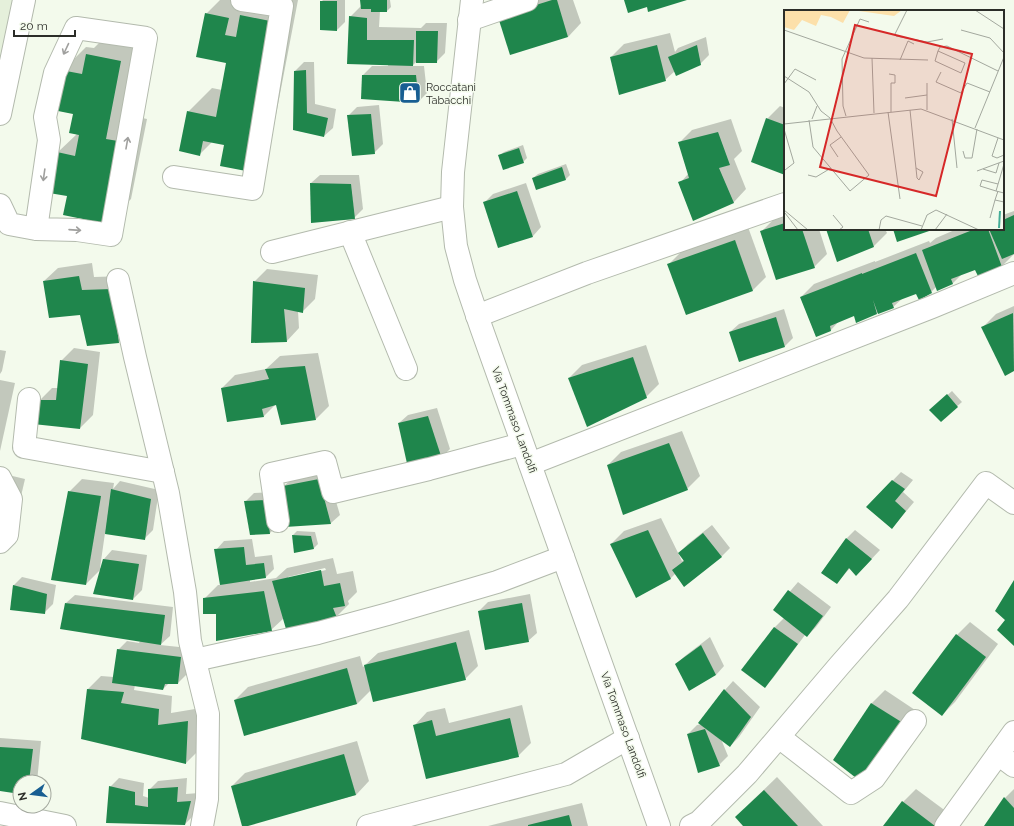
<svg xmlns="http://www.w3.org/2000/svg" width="1014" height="826" viewBox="0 0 1014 826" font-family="Raleway,sans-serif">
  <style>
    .built { fill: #e5f0db }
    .shadow { fill: #0003; fill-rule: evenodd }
    .building { fill: #1f864c }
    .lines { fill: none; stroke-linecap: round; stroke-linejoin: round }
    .minor-casing { stroke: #b3baad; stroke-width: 24 }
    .minor { stroke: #fff; stroke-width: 22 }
    .oneway { stroke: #a0a09e }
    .labels { text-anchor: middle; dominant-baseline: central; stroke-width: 3; stroke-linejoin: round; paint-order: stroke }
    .poi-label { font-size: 11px; fill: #2b2d28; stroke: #f3faec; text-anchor: start }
    .street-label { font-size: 11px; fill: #2b2d28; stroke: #f3faec }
    .inset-river { fill: none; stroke: #44ad97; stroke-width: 2 }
    .inset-road { fill: none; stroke: #a3a89e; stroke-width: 1 }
    .view { fill: #d62828; fill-opacity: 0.15; stroke: #d62828; stroke-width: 2 }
    .inset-edge { fill: none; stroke: #2b2d28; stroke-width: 2 }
  </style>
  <rect width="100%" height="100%" fill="#f3faec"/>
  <polygon class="built" points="0,0 13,0 0,60"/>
  <g class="shadow">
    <polygon points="220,0 298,0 270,146 212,142 200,154 188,112 212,88 222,90 227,62 206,14"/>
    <polygon points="323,0 345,0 345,22 337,30 321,2"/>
    <polygon points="361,0 390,0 391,7 387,11 380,11 379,27 421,28 426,23 447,23 445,53 436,62 416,62 412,66 424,66 427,93 418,102 363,75 372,66 388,66 388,65 348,63 350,17 362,5"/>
    <polygon points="525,0 573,0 581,23 568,37"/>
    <polygon points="111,31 144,37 129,115 147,119 131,199 107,223 68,196 58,152 77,134 74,113 62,71 86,47 94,48"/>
    <polygon points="670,33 675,52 678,48 706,37 709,55 700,64 675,71 665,80 611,57 624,44"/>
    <polygon points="304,62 314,62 315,104 336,109 333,128 324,136 294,130 295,71"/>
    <polygon points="379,105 383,144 374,153 348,116 357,107"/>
    <polygon points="780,106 785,108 785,174 767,119"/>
    <polygon points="731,119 742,151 734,159 746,189 733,203 680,183 689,173 679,143 692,130"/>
    <polygon points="523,145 527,158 523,162 499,156 504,152"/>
    <polygon points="566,164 570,175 566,179 533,178 538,174"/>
    <polygon points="320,175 359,175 363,209 354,218 311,183"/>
    <polygon points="526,183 541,227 533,236 484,203 493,194"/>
    <polygon points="1014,211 1014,254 1002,266 976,269 962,274 953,283 937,286 931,292 917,292 903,298 893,307 857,321 854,315 840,320 831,330 816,336 801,297 814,284 875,261 875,262 929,241 930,243 936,238 957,229 1003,229 1003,215"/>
    <polygon points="785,215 785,229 819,229 827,254 814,267 762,231 775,218"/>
    <polygon points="748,227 766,277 753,290 686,314 669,264 682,251"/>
    <polygon points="827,229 885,229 887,233 874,246"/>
    <polygon points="92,263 94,277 125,276 132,329 119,342 80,314 44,281 58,268"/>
    <polygon points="267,269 318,275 315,299 302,312 298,311 299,328 286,342 254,282"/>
    <polygon points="1014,306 1014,370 1005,375 983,327 996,314"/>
    <polygon points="784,309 793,338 785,346 730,332 739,324"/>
    <polygon points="646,345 659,384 646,397 569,378 582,365"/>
    <polygon points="74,348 100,352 93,415 80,428 39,401 52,388 58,388 61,361"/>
    <polygon points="0,350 6,351 2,371 0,374"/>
    <polygon points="318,353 329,406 316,419 276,404 264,416 222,388 235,375 266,369 280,356"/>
    <polygon points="0,380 15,383 0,451"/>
    <polygon points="952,391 962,402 941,420 935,406"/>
    <polygon points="437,408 450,449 441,458 399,423 408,415"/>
    <polygon points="682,431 700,476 687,489 608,465 621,452"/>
    <polygon points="327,471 340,515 331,523 286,526 284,486 293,478"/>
    <polygon points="901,472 913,480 903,492 914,502 892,528 867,507"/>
    <polygon points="0,473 25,479 18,509"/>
    <polygon points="82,479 114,483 113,489 120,481 159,490 153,530 144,539 105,533 100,568 101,568 104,559 112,550 147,555 142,590 133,599 101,569 86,584 69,492"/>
    <polygon points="275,492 279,524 270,533 251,534 245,502 254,493"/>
    <polygon points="661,518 682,561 684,560 679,553 688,544 712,525 730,548 721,557 675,574 671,578 637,597 611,544 624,531"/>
    <polygon points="855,530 880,550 865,566 850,568 837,583 822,573 847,538"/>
    <polygon points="297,531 315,532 318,544 314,548 295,552 293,535"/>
    <path d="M252 539 255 557 272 555 274 569 266 577 250 580V582L276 578 287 568 333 558 337 574 353 571 357 592 348 601 349 604 336 617 284 618 271 630 217 613 204 599 218 585H221L216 550 224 541ZM325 568 326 570 288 579V577Z"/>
    <polygon points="22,577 56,585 53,604 44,613 13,586"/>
    <polygon points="798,582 831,607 816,627 807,636 805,635 773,678 765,686 743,669 775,627 784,618 774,610"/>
    <polygon points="530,594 537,633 528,641 479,611 488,602"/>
    <polygon points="75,595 173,607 170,636 160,645 189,648 186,675 178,683 169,683 163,689 135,685 134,690 172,696 171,713 201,708 199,750 186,763 82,738 88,689 101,676 114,677 118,650 127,641 139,643 140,641 66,603"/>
    <polygon points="970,622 998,644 955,702 942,715 957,635"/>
    <polygon points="469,630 478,666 465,679 371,690 357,704 244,734 235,700 248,687 360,656 363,667 378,653"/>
    <polygon points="710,637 724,666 716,675 676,664 685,656"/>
    <polygon points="733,681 760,707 739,737 730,746 721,739 728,756 719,765 688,734 697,725 702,724 700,723 725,690"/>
    <polygon points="885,690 915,710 873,767 834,760 872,703"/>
    <polygon points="522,705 531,743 518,756 427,778 414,726 427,712 445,708 449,723"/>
    <polygon points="0,738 41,741 37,782 20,782 20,793 0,790"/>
    <polygon points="357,741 369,781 356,795 243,826 232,786 245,773"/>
    <polygon points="777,777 823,826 744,826 749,804"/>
    <polygon points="119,778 144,783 143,796 149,798 149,790 158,781 187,778 186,794 199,793 194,815 185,824 107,822 110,787"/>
    <polygon points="916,789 947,812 936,826 884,826 903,802"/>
    <polygon points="1014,789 1014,826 986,826 1005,798"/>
    <polygon points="582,803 588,826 488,826"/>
  </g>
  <g class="building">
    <polygon points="360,0 387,0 387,12 371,12 371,9 361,9"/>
    <polygon points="552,0 557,0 568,37 510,55 498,17"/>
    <polygon points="624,0 687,0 648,12 647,7 628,13"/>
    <polygon points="320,1 337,1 337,31 320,30"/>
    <polygon points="205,13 229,18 225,35 236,37 240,15 275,22 246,171 220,166 224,145 203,141 200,156 179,151 187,111 216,117 226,63 196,57"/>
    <polygon points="349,16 367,18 367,40 414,40 413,66 347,64"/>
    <polygon points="416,31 438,31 437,63 416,63"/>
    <polygon points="657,45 666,81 619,95 610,57"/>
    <polygon points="697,45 701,65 676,76 668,57"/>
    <polygon points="86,54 121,61 106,139 124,142 107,224 63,215 67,196 49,193 57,152 75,156 79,135 69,133 73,114 53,110 61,70 82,74"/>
    <polygon points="306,70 307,113 328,118 324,137 293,130 294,71"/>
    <polygon points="362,75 416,75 419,103 361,99"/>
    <polygon points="371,114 375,154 352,156 347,115"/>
    <polygon points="766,118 785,125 785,175 751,162"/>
    <polygon points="718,132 730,165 719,168 734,203 693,221 678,182 689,178 678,142"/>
    <polygon points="519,148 524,163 503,170 498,155"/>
    <polygon points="562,167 566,180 536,190 532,178"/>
    <polygon points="310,183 351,184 355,219 311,223"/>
    <polygon points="517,191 533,237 498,248 483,202"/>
    <polygon points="1014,215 1014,254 1002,259 989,229 1003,229 1003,220"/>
    <polygon points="785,223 785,229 802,229 815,268 776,280 760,231"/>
    <polygon points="826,229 868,229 874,247 837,262"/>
    <polygon points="893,229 935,229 897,242"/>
    <polygon points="975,229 988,229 1002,267 978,276 975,270 951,279 953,284 937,291 922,250"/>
    <polygon points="735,240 753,291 686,315 667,264"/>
    <polygon points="916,253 932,293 919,300 916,294 892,303 894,308 878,314 873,300 877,314 856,323 854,316 830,326 831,331 816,337 800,297 862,273 862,274"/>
    <polygon points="79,276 82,290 112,289 119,343 87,346 80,315 49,318 43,281"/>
    <polygon points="253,281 305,288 303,313 284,309 287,342 251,343"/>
    <polygon points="1013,313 1014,371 1005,376 981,327"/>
    <polygon points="776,317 785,347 739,362 729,332"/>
    <polygon points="633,357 647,398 587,427 568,378"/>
    <polygon points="60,360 88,364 80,429 33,424 38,400 56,400"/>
    <polygon points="305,366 316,420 281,425 276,405 262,409 264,417 227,422 221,388 269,379 265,369"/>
    <polygon points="947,394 958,407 941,422 929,410"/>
    <polygon points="428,416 442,459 408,468 398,423"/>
    <polygon points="669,443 688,490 623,515 607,465"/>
    <polygon points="319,479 331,524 285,527 283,486"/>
    <polygon points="892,480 905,489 895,501 906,511 892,529 866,507"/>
    <polygon points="111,489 151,499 145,540 105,534"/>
    <polygon points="68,491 101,496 86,585 51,580"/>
    <polygon points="266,500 270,534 250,535 244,501"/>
    <polygon points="648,530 671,579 636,598 610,544"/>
    <polygon points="703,533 722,557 684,587 672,570 684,561 678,553"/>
    <polygon points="292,535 311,536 314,549 294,553"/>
    <polygon points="846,538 872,559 856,576 849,568 837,584 821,573"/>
    <polygon points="244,547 246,565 264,563 266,578 220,585 214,549"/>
    <polygon points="103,559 139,564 133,600 93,594"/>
    <polygon points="321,570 324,586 340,583 345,606 333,608 337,618 286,629 272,581"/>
    <polygon points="1014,580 1014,646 997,630 1005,620 995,611"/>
    <polygon points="13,585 47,594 45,614 10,610"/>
    <polygon points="788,590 823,616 807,637 773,610"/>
    <polygon points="264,591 272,631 216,641 216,614 203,614 203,598"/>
    <polygon points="65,603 165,615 161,645 60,629"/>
    <polygon points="522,603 529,642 485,650 478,611"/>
    <polygon points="774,627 798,644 765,688 741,670"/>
    <polygon points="956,634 986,657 942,716 912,693"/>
    <polygon points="456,642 466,680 373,702 364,665"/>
    <polygon points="701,645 716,675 689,691 675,664"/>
    <polygon points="117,649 181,657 178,684 165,684 163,690 112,683"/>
    <polygon points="347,668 357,704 244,736 234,700"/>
    <polygon points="87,689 124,692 121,703 159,709 158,725 188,721 186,764 81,739"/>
    <polygon points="724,689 751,717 730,747 698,723"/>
    <polygon points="871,703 903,723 860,781 833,760"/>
    <polygon points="510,718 519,757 426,779 413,725 432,720 436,736"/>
    <polygon points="705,729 720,766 698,773 687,734"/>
    <polygon points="0,747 33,749 29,782 20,782 20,794 0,791"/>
    <polygon points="344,754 356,795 248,826 242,826 231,786"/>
    <polygon points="109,786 135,792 135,805 148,807 148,789 178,787 177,802 191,801 185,825 106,823"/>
    <polygon points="764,790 798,826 743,826 735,817"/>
    <polygon points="1004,797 1014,808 1014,826 984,826"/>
    <polygon points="902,801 935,826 883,826"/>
    <polygon points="569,815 572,826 528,826 528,825"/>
  </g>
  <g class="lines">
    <g class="minor-casing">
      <g id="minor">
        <polyline points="472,0 453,172 452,207 456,246 465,280 481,327 659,826"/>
        <polyline points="469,20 527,0"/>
        <polyline points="0,114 24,0"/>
        <polyline points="174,177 252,189 282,6 242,0"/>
        <polyline points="0,205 9,224 36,229 77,230 111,235 146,38 76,28 55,73 45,117 49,140 36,229"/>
        <polyline points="350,232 406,369"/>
        <polyline points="272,252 452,207"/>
        <polyline points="118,280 135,357 168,493 185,592 190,641 208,714 207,799 202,826"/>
        <polyline points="477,316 587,273 785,204"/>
        <polyline points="29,399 24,447 163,472"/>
        <polyline points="530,464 932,307 1014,273"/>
        <polyline points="0,478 11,499 7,535 0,542"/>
        <polyline points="278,521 271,474 325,462 333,492 429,469 522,444"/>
        <polyline points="195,660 318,633 388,614 497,582 563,557"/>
        <polyline points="779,737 851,793 874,778 915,721"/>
        <polyline points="998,754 1014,766"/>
        <polyline points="0,813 65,826"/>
        <polyline points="368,826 566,774 628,738"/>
        <polyline points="691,826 699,822 747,774 839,666 898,599 986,483 1014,503"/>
        <polyline points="946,826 1014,732"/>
      </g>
    </g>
    <use href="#minor" class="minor"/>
  </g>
  <defs><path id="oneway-shaft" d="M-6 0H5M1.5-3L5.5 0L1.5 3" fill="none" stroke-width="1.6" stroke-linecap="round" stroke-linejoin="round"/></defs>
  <g class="oneway">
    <use href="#oneway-shaft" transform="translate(66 49) rotate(115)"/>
    <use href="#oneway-shaft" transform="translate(127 143) rotate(-80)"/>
    <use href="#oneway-shaft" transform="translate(44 175) rotate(98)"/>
    <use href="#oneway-shaft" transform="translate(75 230) rotate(4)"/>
  </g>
  <defs>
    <g id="shop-square" transform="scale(1.15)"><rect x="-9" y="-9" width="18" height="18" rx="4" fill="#185e92" stroke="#f3faec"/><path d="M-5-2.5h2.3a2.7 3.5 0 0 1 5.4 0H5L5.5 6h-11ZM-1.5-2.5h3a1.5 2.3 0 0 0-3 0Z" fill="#fff"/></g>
  </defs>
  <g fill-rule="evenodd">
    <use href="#shop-square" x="410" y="93"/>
  </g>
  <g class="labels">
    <g class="poi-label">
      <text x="426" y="87">Roccatani<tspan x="426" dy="13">Tabacchi</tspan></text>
    </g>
    <g class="street-label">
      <text transform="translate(514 420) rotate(70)">Via Tommaso Landolfi</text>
      <text transform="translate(623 725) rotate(70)">Via Tommaso Landolfi</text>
    </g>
  </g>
  <g transform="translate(784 10)">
    <rect width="220" height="220" fill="#f3faec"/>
    <path d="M0 0H66L59 13 47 7 37 5 32 16 18 10 10 20 0 17ZM68 0H118L110 6Z" fill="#fce0aa"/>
    <path class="inset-river" d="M215 218 216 201"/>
    <path class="inset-road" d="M123 0 111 24 112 26 143 32 159 29M191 0 220 19M0 20 80 48 144 50M177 20 206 28 220 43M154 41 181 53 177 63 151 51 154 41 156 37 163 36 214 61M88 48 90 103M116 50 124 31 130 34M157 62 152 72 177 83 183 73 206 82M105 64 111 65V73H107V102M0 66 25 82 37 101 46 108 53 121 85 165 66 181 29 137 25 110M0 74 11 59 32 70M121 88 143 85M126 100 133 168 135 170 139 162 132 158M143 100V73M104 102 116 189M62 106 59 96 58 49 76 9 85 12M28 109 33 96M168 109 173 158M0 114 137 99 220 130M191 118 220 47M0 119 10 153 1 160M214 128 208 146 213 148 220 145M179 141 181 148H188L193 119M54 147 46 135 57 127M220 154 212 181 220 183M199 159 212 163 215 153M193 161 220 151M24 165 32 167 47 158M212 181 196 176 198 170 214 174M214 181 211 190 220 192M0 200 24 220M1 203 14 220M49 205 59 217 55 220M206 208 211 190M95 220 97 210 102 206 138 216M137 220 143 205 152 200 195 220M151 220 163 204"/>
    <path class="view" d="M71 15 188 44 152 186 36 157Z"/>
    <rect width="220" height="220" class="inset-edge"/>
  </g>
  <g transform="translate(32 794) rotate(256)"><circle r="19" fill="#f3faec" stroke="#a3a89e"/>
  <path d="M0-3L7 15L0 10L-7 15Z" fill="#185e92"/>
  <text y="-6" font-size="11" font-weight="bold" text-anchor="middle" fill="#2b2d28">N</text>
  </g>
  <path d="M14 30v6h61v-6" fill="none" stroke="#2b2d28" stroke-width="2"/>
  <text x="20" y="30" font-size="12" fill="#2b2d28" stroke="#f3faec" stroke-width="3" paint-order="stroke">20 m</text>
</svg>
